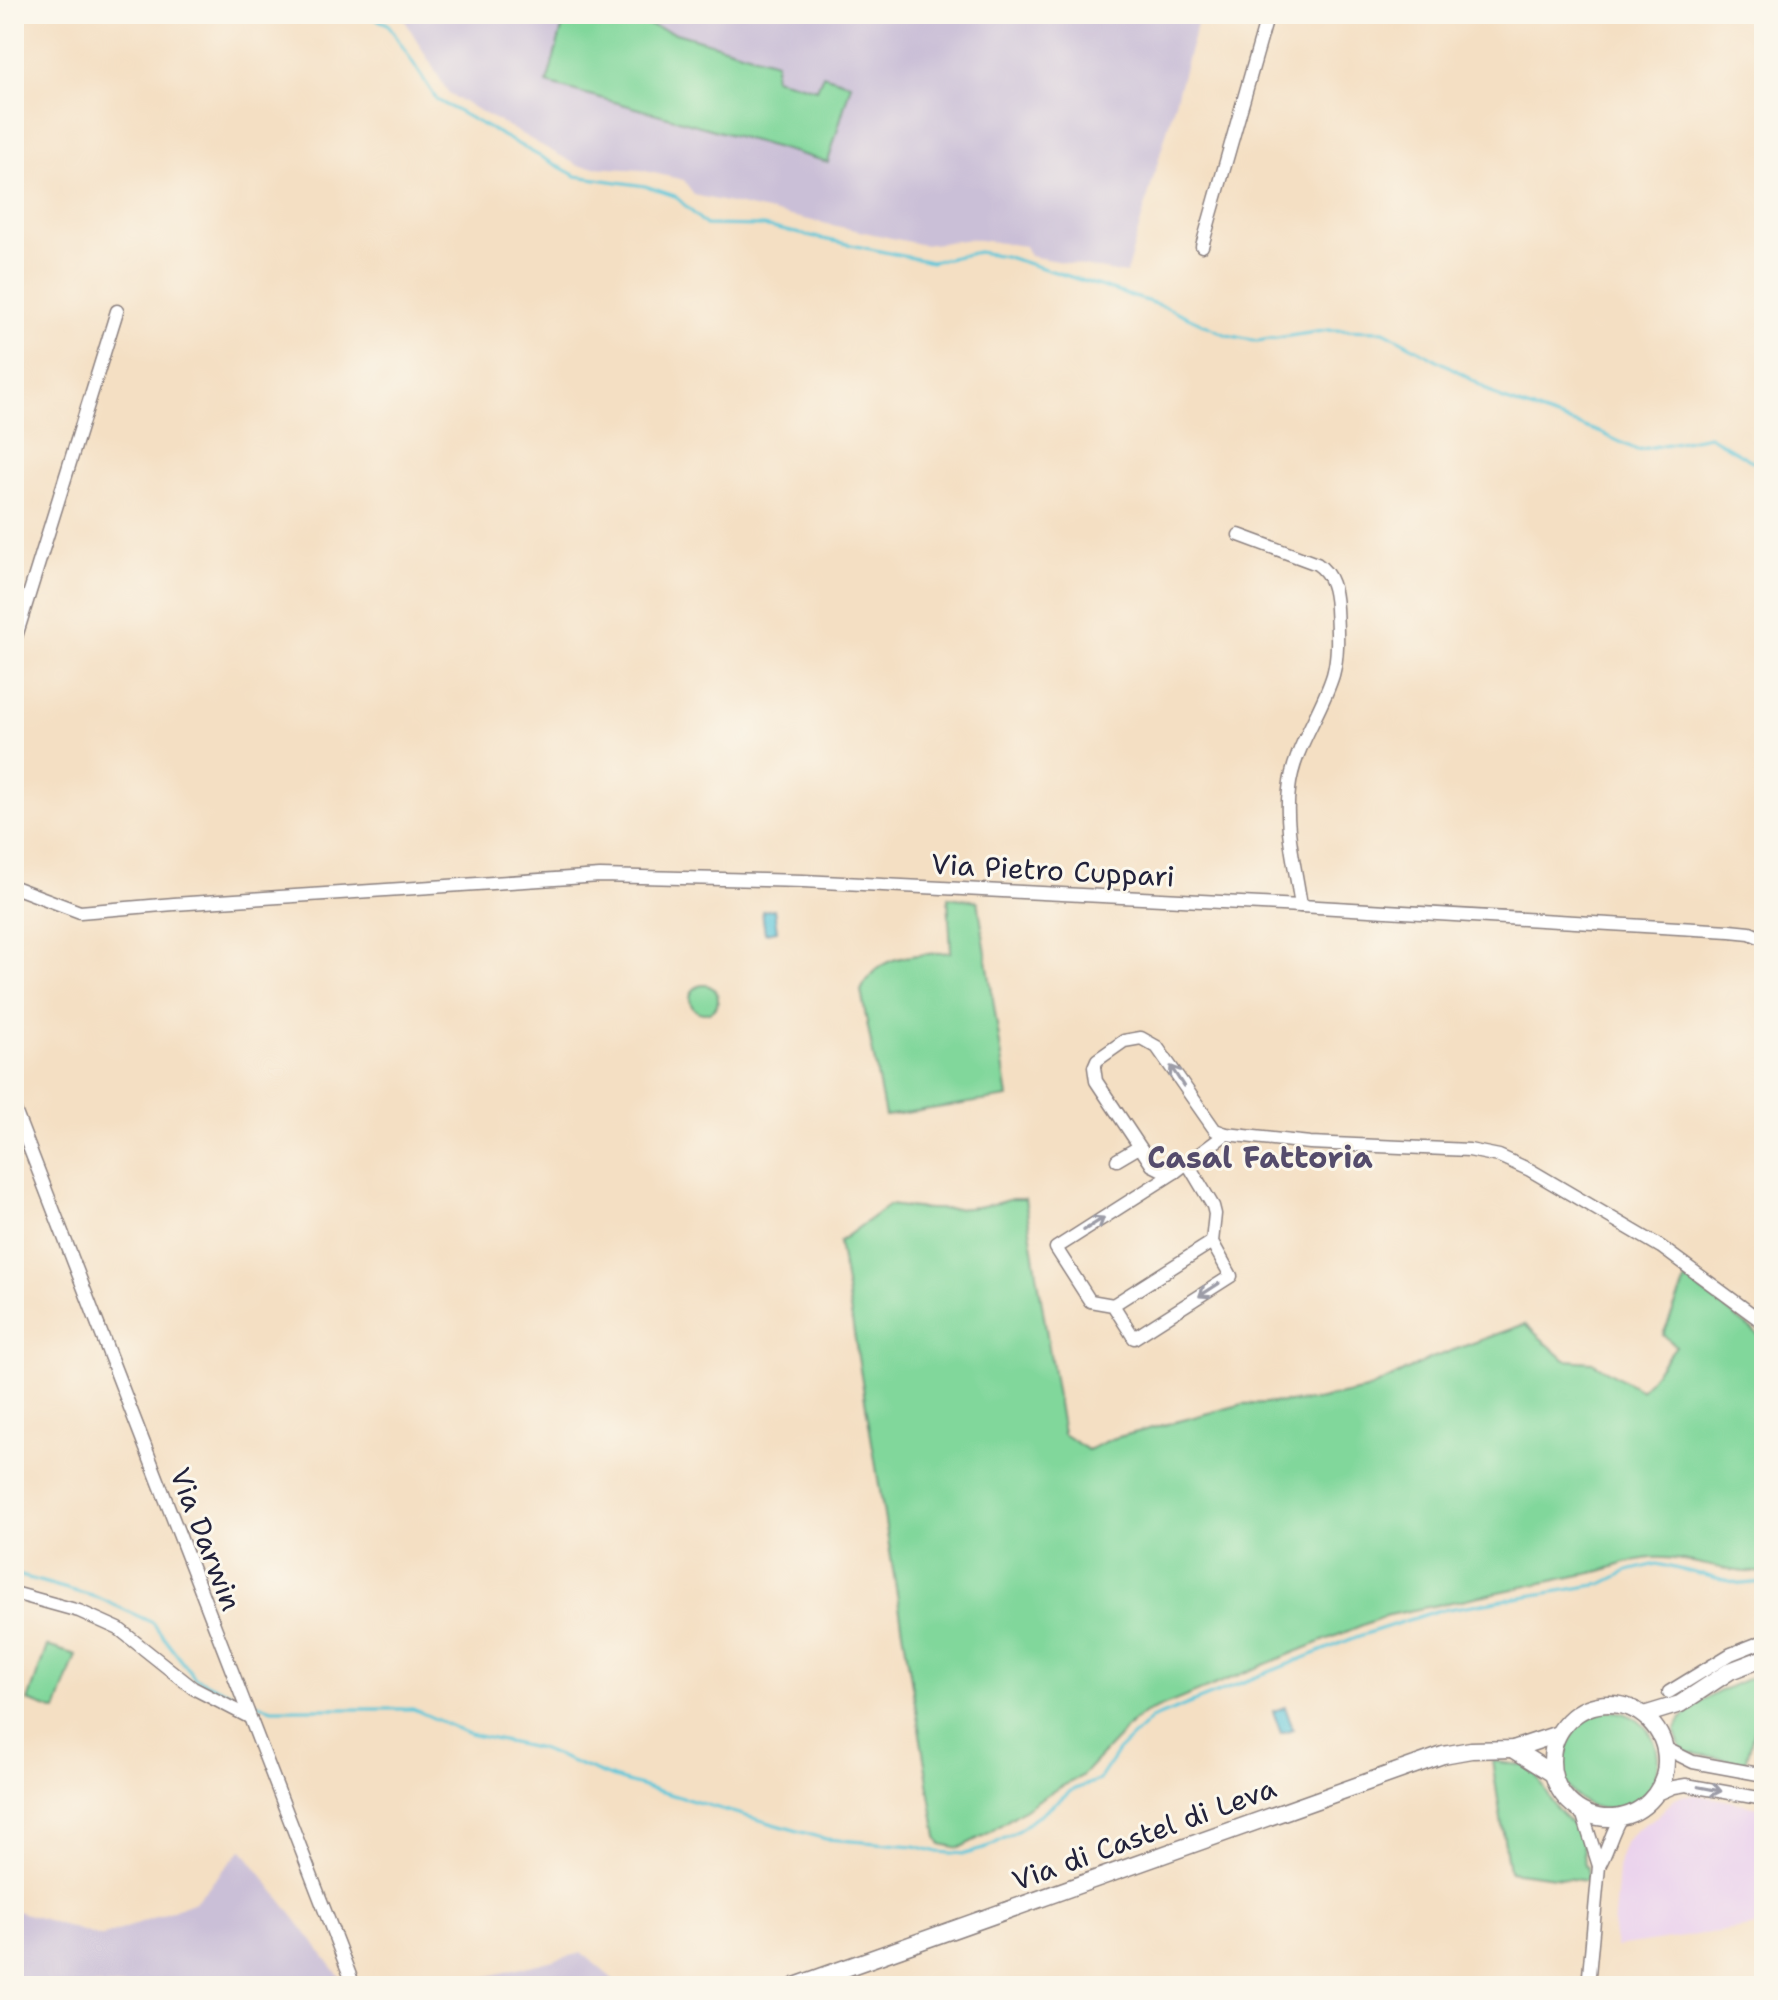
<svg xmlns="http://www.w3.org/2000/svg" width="1778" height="2000" viewBox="0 0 1778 2000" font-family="'Shantell Sans',sans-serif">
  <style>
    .built { fill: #ead1ed }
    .industrial { fill: #cabfd7 }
    .green { fill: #81d79b; stroke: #527c6b; stroke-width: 2 }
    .water { fill: #5dc6d9; stroke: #40748a; stroke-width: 2 }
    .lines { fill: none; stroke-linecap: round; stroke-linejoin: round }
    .stream { stroke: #5dc6d9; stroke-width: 3 }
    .street-casing { stroke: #8b807f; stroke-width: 15 }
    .secondary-casing { stroke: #8b807f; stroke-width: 19 }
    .street { stroke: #fff; stroke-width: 12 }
    .secondary { stroke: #fff; stroke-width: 16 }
    .oneway { stroke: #9c9ca7 }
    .labels { text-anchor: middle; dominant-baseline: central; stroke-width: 6; stroke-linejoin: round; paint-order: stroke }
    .street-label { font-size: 28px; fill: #22223b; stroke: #fbf7ec }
    .neighbourhood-label { font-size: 30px; font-weight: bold; fill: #554c6c; stroke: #fbf7ec }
  </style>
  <rect width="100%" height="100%" fill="#fbf7ec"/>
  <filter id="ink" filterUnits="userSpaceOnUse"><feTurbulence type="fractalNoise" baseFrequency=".0125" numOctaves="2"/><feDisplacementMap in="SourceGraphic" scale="16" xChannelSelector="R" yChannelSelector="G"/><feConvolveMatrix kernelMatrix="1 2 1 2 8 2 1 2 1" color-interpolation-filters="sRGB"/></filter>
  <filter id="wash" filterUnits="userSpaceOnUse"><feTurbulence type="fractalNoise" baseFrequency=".006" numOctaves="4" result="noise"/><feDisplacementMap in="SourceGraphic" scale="32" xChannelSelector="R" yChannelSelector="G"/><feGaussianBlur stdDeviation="1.8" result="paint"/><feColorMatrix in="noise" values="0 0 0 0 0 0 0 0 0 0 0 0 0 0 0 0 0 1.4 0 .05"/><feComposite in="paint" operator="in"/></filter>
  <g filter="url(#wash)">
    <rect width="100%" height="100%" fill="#f4dfc3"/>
    <polygon class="built" points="1685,1795 1699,1795 1764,1808 1764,1925 1616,1947 1613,1930 1619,1858 1624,1843 1637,1829 1657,1816 1676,1798"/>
    <g class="industrial">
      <polygon points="401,14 1200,14 1126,274 1030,256 1025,246 971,239 924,245 694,195 684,180 641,170 579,166 449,94"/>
      <polygon points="242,1849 347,1986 14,1986 14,1910 101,1937 195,1902"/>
      <polygon points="582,1953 621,1986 449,1986"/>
    </g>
    <g class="green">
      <polygon points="566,14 610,14 776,62 774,78 817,89 823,75 851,84 828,162 547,83"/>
      <path d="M948 897 978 901 1008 1097 885 1116 861 991C877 952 915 956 951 952Z"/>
      <circle cx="704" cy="999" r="14"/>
      <path d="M1012 1199H1025L1063 1434 1088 1450 1111 1439 1243 1404 1311 1401 1366 1390 1432 1358 1525 1324 1565 1360 1592 1362 1641 1390 1676 1346 1663 1335 1686 1279 1764 1339V1572C1725 1575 1691 1556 1652 1558 1626 1559 1606 1573 1580 1575L1385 1616 1145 1713 1131 1724 1082 1776 1051 1792 987 1834 959 1848 941 1844 937 1837 839 1242 889 1205C930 1211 973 1212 1012 1199Z"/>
      <polygon points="47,1646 76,1655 56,1711 28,1701"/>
      <path d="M1764 1672V1700H1761L1746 1763 1686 1752 1680 1747 1675 1732C1682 1703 1738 1683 1764 1672Z"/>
      <circle cx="1609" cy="1760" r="49"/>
      <polygon points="1492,1761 1526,1766 1536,1775 1555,1807 1577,1829 1582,1840 1584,1866 1587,1867 1587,1881 1509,1871"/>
    </g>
    <g class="water">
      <polygon points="774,909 777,931 765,933 762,911"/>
      <polygon points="1285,1707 1293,1729 1281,1733 1273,1711"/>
    </g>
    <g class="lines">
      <g class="stream">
        <polyline points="365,14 388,24 437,100 576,176 645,186 675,196 706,225 763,226 931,262 978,252 1004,256 1166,307 1227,335 1257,341 1329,330 1384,331 1463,374 1501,399 1599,432 1637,450 1709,436 1764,468"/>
        <polyline points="14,1574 99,1598 153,1623 194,1677 238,1697"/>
        <polyline points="249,1701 272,1709 413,1709 469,1734 540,1749 613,1778 826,1839 915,1846 938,1852 965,1854 987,1848 1022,1828 1072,1790 1099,1780 1118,1751 1151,1719 1359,1636 1436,1611 1602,1584 1628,1571 1657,1564 1742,1584 1764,1582"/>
      </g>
    </g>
  </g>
  <g filter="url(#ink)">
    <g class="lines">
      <g class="street-casing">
        <g id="street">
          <polyline points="1202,246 1268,14"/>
          <path d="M1239 535 1317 564C1332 574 1335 591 1336 608 1337 630 1339 653 1333 675 1321 714 1293 749 1289 790 1284 827 1296 869 1301 906"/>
          <polyline points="14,643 117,311"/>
          <polyline points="14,887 80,912 174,904 600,876 803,881 1301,906 1730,931 1750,933 1764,939"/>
          <polyline points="14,1108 354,1986"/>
          <polyline points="1117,1160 1139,1147"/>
          <polyline points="1188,1164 1213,1206 1215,1214 1212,1242 1231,1276 1134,1338 1113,1305 1090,1301 1056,1248 1175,1172 1226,1134"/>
          <polyline points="1175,1172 1164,1171 1152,1165 1096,1081 1094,1067 1097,1060 1124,1041 1141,1038 1157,1047 1215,1130 1226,1134 1310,1143 1469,1150 1499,1156 1530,1170 1661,1247 1764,1323"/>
          <polyline points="1113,1305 1212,1242"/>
          <polyline points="14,1593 79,1611 119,1629 193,1688 249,1717"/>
          <polyline points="1669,1692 1731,1654 1764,1641"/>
          <polyline points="1665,1748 1693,1762 1764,1775"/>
          <polyline points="1658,1794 1674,1787 1686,1785 1764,1799"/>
          <polyline points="1582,1812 1599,1866 1588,1986"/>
          <path d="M1599 1866C1608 1850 1611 1833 1621 1817"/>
        </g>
      </g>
      <g class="secondary-casing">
        <g id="secondary">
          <circle cx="1609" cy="1761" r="57"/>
          <polyline points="1644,1715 1680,1704 1730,1671 1764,1658"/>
          <polyline points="1513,1749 1553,1774"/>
          <polyline points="795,1986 1443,1755 1471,1750 1513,1749 1558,1734"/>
        </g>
      </g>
      <use href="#street" class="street"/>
      <use href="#secondary" class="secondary"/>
    </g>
    <defs><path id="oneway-shaft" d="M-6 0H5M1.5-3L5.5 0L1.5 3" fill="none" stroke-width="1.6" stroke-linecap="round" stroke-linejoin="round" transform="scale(2)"/></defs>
    <g class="oneway">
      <use href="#oneway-shaft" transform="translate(1177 1076) rotate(-123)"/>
      <use href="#oneway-shaft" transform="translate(1094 1224) rotate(-32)"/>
      <use href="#oneway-shaft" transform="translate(1209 1290) rotate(147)"/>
      <use href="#oneway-shaft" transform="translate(1710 1789) rotate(11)"/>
    </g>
  </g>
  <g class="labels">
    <g class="street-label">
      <text transform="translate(1053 870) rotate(3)">Via Pietro Cuppari</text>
      <text transform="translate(206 1539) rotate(69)">Via Darwin</text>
      <text transform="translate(1144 1834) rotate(-20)">Via di Castel di Leva</text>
    </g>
    <g class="neighbourhood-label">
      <text x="1260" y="1157">Casal Fattoria</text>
    </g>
  </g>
  <rect width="1778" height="2000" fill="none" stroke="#fbf7ec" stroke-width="48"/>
</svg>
